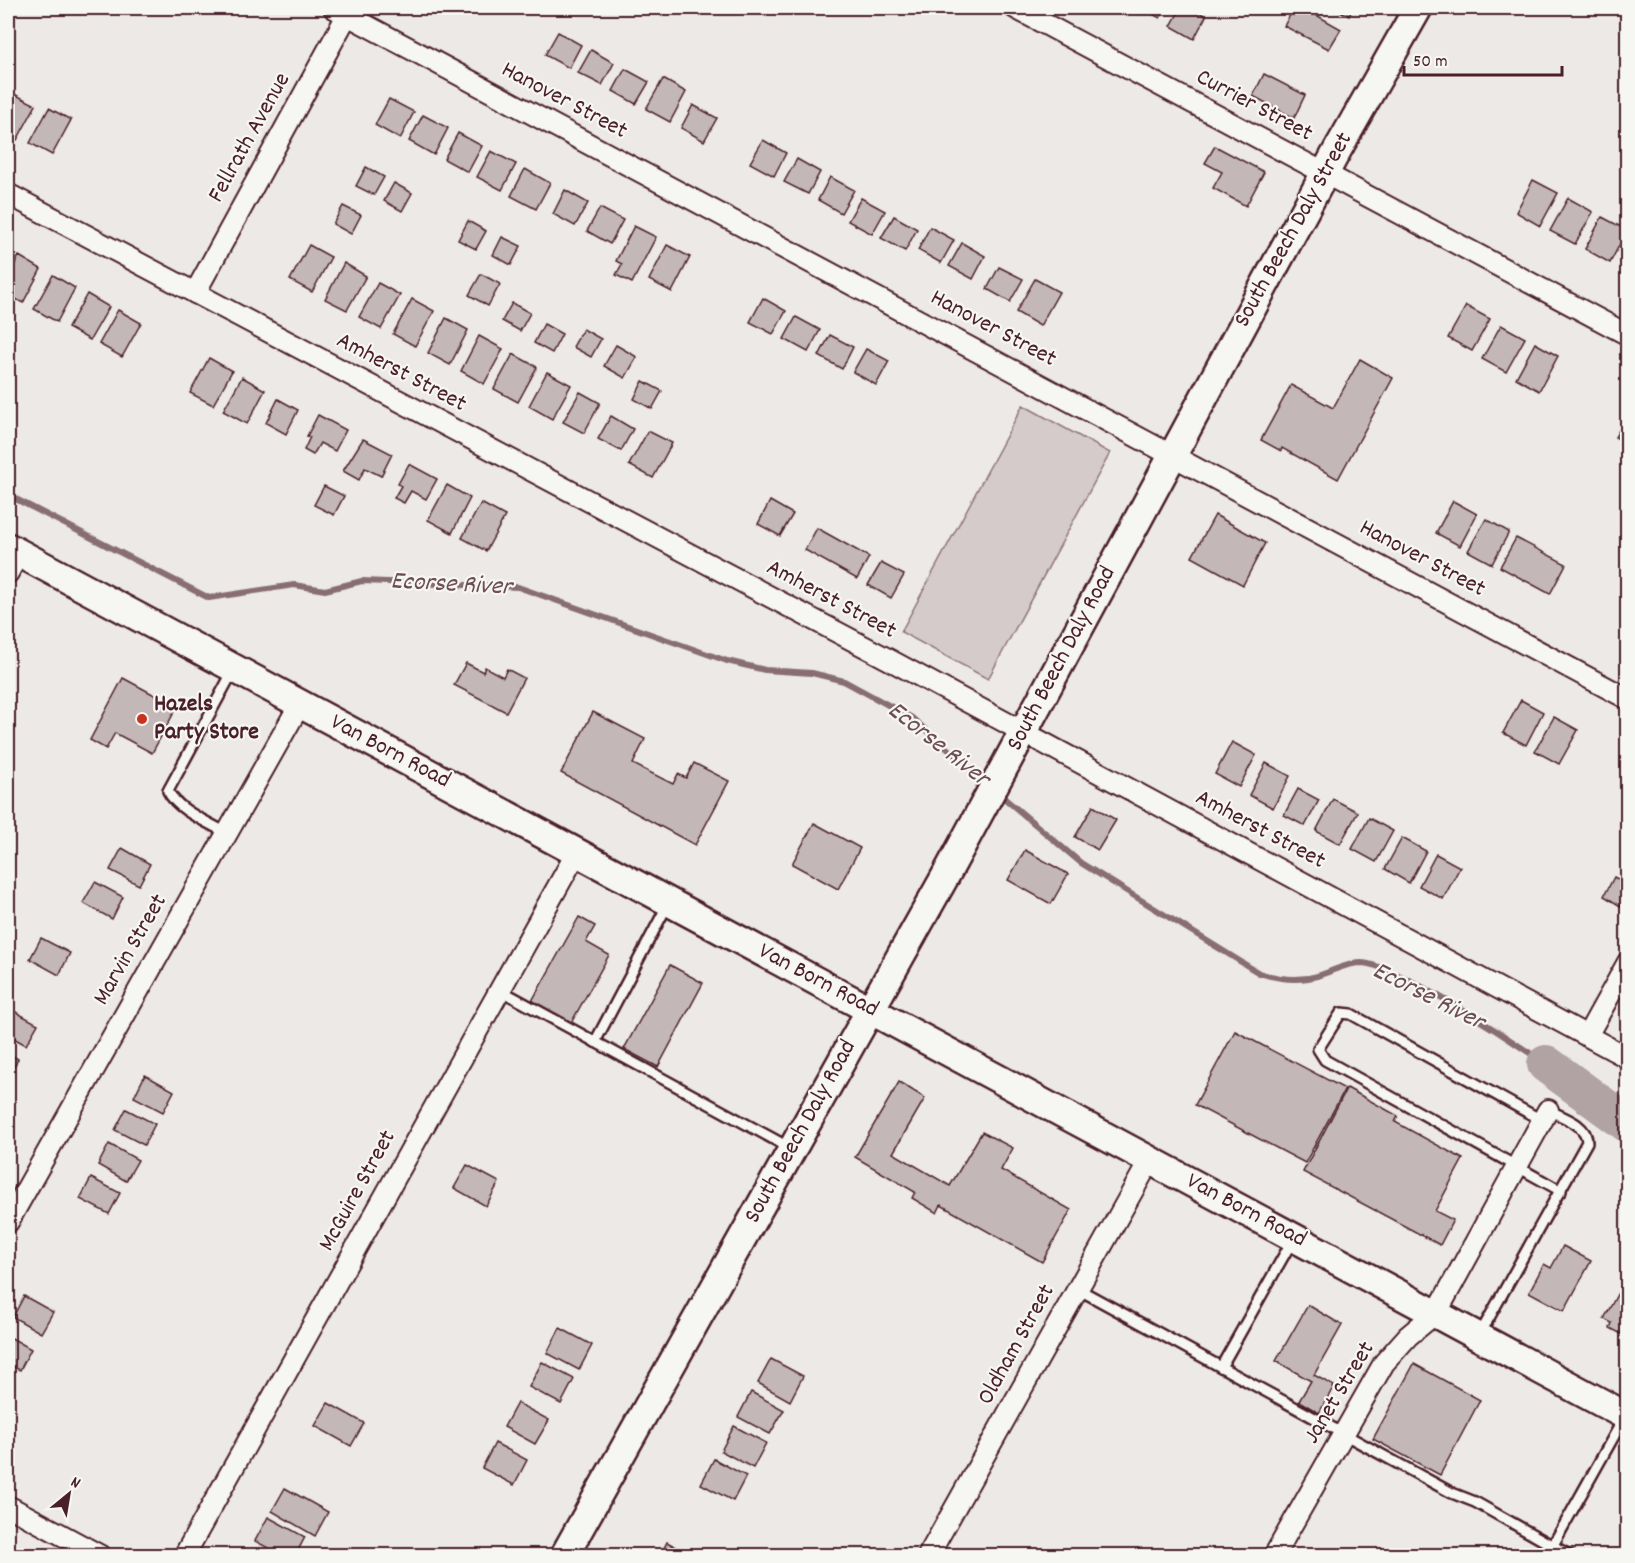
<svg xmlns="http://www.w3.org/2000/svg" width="1635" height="1563" viewBox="0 0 1635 1563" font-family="Dekko,sans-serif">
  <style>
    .green { fill: #d4cbca; stroke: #8f757a; stroke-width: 1.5 }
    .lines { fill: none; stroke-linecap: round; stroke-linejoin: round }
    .stream { stroke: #886e73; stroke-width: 6 }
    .river { stroke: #b1a2a3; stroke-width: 38 }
    .building { fill: #c4b7b7; stroke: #4a1f2b; stroke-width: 1.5 }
    .lane-casing { stroke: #4a1f2b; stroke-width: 14 }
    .street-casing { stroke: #4a1f2b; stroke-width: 24 }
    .secondary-casing { stroke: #4a1f2b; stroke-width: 32 }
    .lane { stroke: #f6f6f2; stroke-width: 9 }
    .street { stroke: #f6f6f2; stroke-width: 20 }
    .secondary { stroke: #f6f6f2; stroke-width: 27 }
    .poi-dot { fill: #c8321e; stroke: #f6f6f2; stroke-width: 2 }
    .labels { text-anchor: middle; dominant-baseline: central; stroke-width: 4.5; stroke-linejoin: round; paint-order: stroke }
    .street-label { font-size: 24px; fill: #4a1f2b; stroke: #f6f6f2 }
    .poi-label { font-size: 24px; font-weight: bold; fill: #4a1f2b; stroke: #f6f6f2; text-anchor: start }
    .water-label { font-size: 26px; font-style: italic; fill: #6e4d55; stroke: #f6f6f2 }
  </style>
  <rect width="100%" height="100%" fill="#ece9e6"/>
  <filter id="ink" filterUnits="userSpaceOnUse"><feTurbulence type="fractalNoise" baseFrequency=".0167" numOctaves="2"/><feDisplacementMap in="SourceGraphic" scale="12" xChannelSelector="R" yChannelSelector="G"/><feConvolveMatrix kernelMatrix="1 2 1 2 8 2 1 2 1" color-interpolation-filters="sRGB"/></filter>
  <g filter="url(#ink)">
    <polygon class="green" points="1023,405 1110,453 988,679 901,632"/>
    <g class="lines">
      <g class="stream">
        <polyline points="8,495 209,598 294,585 325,590 362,581 518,587 727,661 765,670 812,673 844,681 912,718 988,784"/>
        <path d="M998 793 1081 863 1259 973C1278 979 1297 982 1317 976 1332 972 1345 963 1361 963 1397 964 1513 1041 1546 1064"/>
      </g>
      <polyline class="river" points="1546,1064 1628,1124"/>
    </g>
    <g class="building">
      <polygon points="1141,8 1166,8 1160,18"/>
      <polygon points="1181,8 1191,8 1206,16 1194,39 1171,26"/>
      <polygon points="1294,8 1304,8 1341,29 1329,49 1284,26"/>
      <polygon points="1334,8 1353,8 1349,16"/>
      <polygon points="558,32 581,45 569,68 545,55"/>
      <polygon points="591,50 614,63 602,85 578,73"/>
      <polygon points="625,69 649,82 636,104 613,91"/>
      <polygon points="1264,74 1305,95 1294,118 1253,96"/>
      <polygon points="663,79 686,92 670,122 646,109"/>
      <polygon points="14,94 36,105 17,140 8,135 8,105"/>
      <polygon points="389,99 414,112 400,139 375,125"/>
      <polygon points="693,105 717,118 704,141 681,128"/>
      <polygon points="49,108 71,120 52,155 30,143"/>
      <polygon points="423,115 448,128 434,155 409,141"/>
      <polygon points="458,133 482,146 468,172 444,159"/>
      <polygon points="763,140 786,153 774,176 750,163"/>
      <polygon points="1215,146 1264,172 1246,206 1213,188 1222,172 1205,163"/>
      <polygon points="491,151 516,164 502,190 477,177"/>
      <polygon points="797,159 820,172 808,194 784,182"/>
      <polygon points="366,167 384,177 374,195 356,186"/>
      <polygon points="525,169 550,183 536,209 511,196"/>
      <polygon points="830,177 854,190 841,213 818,200"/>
      <polygon points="1533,180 1558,193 1540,226 1516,212"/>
      <polygon points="394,183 412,193 402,211 384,201"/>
      <polygon points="565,190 588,203 575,226 553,214"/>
      <polygon points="861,198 885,211 872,234 848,221"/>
      <polygon points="1568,198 1593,212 1575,244 1550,231"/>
      <polygon points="343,206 361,215 351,234 333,224"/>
      <polygon points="600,208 623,220 610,244 587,231"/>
      <polygon points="894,216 917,229 905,251 881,238"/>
      <polygon points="1602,217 1627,230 1610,263 1585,249"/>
      <polygon points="468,221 486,231 476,249 458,240"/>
      <polygon points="634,226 656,237 632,283 616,275 622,264 616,261"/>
      <polygon points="930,227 954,240 941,263 918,250"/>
      <polygon points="502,237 521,246 511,265 493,255"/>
      <polygon points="962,243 985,256 973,279 949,266"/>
      <polygon points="309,245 331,257 312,292 290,280"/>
      <polygon points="667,245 690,257 672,292 649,280"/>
      <polygon points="19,256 41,269 23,303 8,295 8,277"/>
      <polygon points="344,263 366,276 347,310 325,299"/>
      <polygon points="999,267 1023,279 1010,302 987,289"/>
      <polygon points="481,274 500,284 488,306 469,295"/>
      <polygon points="53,275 75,288 57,322 34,309"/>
      <polygon points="1035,279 1059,292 1040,326 1016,312"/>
      <polygon points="378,283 400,295 381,329 359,317"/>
      <polygon points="87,294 109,307 90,340 68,328"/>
      <polygon points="763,298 786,311 773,334 750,322"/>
      <polygon points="412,299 434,311 415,346 393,334"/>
      <polygon points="512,303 530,313 520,331 502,321"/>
      <polygon points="1466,306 1490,319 1472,351 1448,338"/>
      <polygon points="118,310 141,323 122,357 99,344"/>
      <polygon points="796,317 820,330 808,352 784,339"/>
      <polygon points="446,318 468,330 450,365 428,353"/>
      <polygon points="544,324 562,334 552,353 534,343"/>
      <polygon points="1501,325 1525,338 1506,372 1482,359"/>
      <polygon points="583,329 601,339 591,357 573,347"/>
      <polygon points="830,335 853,347 842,369 819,356"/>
      <polygon points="479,336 503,349 484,384 461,371"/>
      <polygon points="1535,343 1558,356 1539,391 1516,378"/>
      <polygon points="616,345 637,357 625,378 604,366"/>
      <polygon points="866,349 889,361 876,385 853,372"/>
      <polygon points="513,354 537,367 518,402 494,389"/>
      <polygon points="209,358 232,371 213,405 190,393"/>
      <polygon points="1360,359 1393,378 1338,479 1282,448 1281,451 1261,440 1291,385 1333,408"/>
      <polygon points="547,372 571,385 552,419 529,406"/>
      <polygon points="242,377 265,390 247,424 223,411"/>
      <polygon points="643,381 662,391 652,409 634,399"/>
      <polygon points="580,392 600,403 584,433 563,422"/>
      <polygon points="278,399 298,410 286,434 266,423"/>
      <polygon points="318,415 346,430 335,451 320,443 313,455 304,450 310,437 307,436"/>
      <polygon points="1628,415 1628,444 1615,437"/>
      <polygon points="611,416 633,429 621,451 598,439"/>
      <polygon points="648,431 672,443 653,478 629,465"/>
      <polygon points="363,439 392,454 381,476 365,468 359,480 343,471"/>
      <polygon points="409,464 437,479 426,499 411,491 404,503 394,498 401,486 398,484"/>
      <polygon points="447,485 470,498 452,533 428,520"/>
      <polygon points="324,486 344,496 334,515 314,505"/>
      <polygon points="770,501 793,514 780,536 758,524"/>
      <polygon points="1453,501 1477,514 1460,546 1436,533"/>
      <polygon points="481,503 505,516 486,551 462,538"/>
      <polygon points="1215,515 1265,543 1243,585 1192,557"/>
      <polygon points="1486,519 1509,532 1492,564 1468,551"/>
      <polygon points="817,528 869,557 857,579 805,550"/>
      <polygon points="1516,538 1566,564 1550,594 1500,567"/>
      <polygon points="881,563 904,575 891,598 868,585"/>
      <polygon points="466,663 483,672 485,667 503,677 507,669 524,678 506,712 454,685"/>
      <polygon points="123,678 177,707 152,753 115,733 106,749 90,740"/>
      <polygon points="1521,700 1543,712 1526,745 1503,733"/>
      <polygon points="593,712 645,739 633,764 673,784 678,774 686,778 694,763 729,781 695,845 561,773"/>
      <polygon points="1554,717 1578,730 1559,764 1535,751"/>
      <polygon points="1232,742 1256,755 1239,787 1215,774"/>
      <polygon points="1266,763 1290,776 1273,808 1249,795"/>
      <polygon points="1298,789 1319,800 1305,826 1284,815"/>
      <polygon points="1333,799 1358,812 1340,844 1316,831"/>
      <polygon points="1093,806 1116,820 1098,850 1075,837"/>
      <polygon points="1369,818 1393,831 1376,862 1352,849"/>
      <polygon points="814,823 860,848 838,889 792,864"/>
      <polygon points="1402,838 1426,851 1409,883 1385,869"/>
      <polygon points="122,848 150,864 139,885 110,870"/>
      <polygon points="1025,850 1068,874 1051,904 1008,880"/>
      <polygon points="1436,854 1460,867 1443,899 1419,886"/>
      <polygon points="1614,877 1628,885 1628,898 1622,907 1604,896"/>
      <polygon points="95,882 123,897 112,919 83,903"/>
      <polygon points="579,917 595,926 586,942 609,955 571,1023 532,1001"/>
      <polygon points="41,938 70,953 59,975 30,959"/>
      <polygon points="670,965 703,983 658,1067 624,1049"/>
      <polygon points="10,1009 38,1024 26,1045 8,1035 8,1014"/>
      <polygon points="1235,1031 1345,1089 1305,1163 1195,1105"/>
      <polygon points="8,1053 18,1059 8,1079"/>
      <polygon points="145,1075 174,1091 163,1112 134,1097"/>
      <polygon points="899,1082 925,1098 893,1153 950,1186 982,1132 1013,1148 1001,1170 1071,1210 1042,1262 941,1205 937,1213 912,1198 915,1192 855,1157"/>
      <polygon points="1347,1088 1398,1116 1395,1122 1463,1159 1435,1211 1453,1220 1440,1245 1303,1172"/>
      <polygon points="126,1109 155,1124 144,1145 115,1130"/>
      <polygon points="109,1144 138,1160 126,1181 98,1165"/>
      <polygon points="467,1165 499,1182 486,1206 454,1188"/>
      <polygon points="91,1178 120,1193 109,1214 80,1199"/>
      <polygon points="1563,1246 1591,1261 1564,1311 1529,1292 1544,1264 1551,1268"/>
      <polygon points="1628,1274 1628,1337 1627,1337 1610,1328 1612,1323 1604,1319"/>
      <polygon points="24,1296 53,1312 41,1333 13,1317"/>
      <polygon points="1308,1305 1342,1325 1314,1375 1334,1386 1319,1413 1299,1401 1311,1381 1276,1361"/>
      <polygon points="560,1328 592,1345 579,1370 547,1353"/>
      <polygon points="8,1336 31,1349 20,1370 8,1364"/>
      <polygon points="771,1359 803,1376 790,1401 758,1383"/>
      <polygon points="542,1362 574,1379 561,1404 529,1387"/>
      <polygon points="1414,1364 1480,1400 1440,1475 1373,1439"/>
      <polygon points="8,1379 14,1383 8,1394"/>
      <polygon points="751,1392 784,1410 770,1434 738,1417"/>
      <polygon points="328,1403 364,1423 351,1446 315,1426"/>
      <polygon points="517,1403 549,1420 535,1444 504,1427"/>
      <polygon points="734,1426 766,1443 753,1468 721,1451"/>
      <polygon points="495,1443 527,1460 514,1485 482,1468"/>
      <polygon points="714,1459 746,1476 733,1501 701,1484"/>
      <polygon points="285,1488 328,1512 315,1536 272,1511"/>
      <polygon points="268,1517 305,1537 295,1556 283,1556 255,1541"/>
      <polygon points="667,1542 692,1556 660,1556"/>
    </g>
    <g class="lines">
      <g class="lane-casing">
        <g id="lane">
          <path d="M226 833C208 822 178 811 168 791L233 671"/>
          <polyline points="500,990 790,1148"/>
          <polyline points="595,1042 668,904"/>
          <polyline points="1543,1121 1351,1014 1341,1013 1318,1049 1325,1060 1561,1191"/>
          <polyline points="1078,1289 1452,1493 1475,1502 1571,1556"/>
          <path d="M1480 1334 1587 1142C1587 1124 1562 1117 1548 1110"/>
          <polyline points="1221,1367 1292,1241"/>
          <polyline points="1553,1545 1624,1418"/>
        </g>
      </g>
      <g class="street-casing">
        <g id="street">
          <polyline points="334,8 1628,699"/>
          <polyline points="1015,8 1628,335"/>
          <polyline points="8,194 888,659 1628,1058"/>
          <polyline points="195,293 351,8"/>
          <polyline points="8,573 19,553"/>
          <polyline points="1587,1036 1628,962"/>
          <polyline points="8,1222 300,704"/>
          <polyline points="8,1506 101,1556"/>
          <polyline points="184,1556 577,852"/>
          <polyline points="928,1556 1150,1160"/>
          <polyline points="1274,1556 1384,1363 1408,1336 1437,1312 1548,1110"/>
        </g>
      </g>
      <g class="secondary-casing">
        <g id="secondary">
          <polyline points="8,547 1628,1417"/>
          <polyline points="564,1556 946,875 1338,149 1418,8"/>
        </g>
      </g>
      <use href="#lane" class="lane"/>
      <use href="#street" class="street"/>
      <use href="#secondary" class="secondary"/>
    </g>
  </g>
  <circle class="poi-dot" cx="142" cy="719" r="6"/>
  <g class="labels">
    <g class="street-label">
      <text transform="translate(564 101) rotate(28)">Hanover Street</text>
      <text transform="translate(1254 106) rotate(28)">Currier Street</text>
      <text transform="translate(250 138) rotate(-61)">Fellrath Avenue</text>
      <text transform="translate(1294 230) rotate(-61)">South Beech Daly Street</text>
      <text transform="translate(993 329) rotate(28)">Hanover Street</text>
      <text transform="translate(401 373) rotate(28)">Amherst Street</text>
      <text transform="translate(1422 559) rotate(28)">Hanover Street</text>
      <text transform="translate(831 600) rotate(28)">Amherst Street</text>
      <text transform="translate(1062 659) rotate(-62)">South Beech Daly Road</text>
      <text transform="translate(390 752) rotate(28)">Van Born Road</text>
      <text transform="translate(1260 830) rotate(28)">Amherst Street</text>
      <text transform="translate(131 950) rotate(-60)">Marvin Street</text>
      <text transform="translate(818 981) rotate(28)">Van Born Road</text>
      <text transform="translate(801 1132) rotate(-61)">South Beech Daly Road</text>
      <text transform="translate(358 1191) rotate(-61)">McGuire Street</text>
      <text transform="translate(1246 1211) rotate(28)">Van Born Road</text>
      <text transform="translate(1017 1345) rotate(-61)">Oldham Street</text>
      <text transform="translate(1340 1393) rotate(-59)">Janet Street</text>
    </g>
    <g class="poi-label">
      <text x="154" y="705">Hazels<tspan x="154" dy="28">Party Store</tspan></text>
    </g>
    <g class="water-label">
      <text transform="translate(451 585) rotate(3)">Ecorse River</text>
      <text transform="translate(938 745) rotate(38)">Ecorse River</text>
      <text transform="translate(1428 997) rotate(27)">Ecorse River</text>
    </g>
  </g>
  <rect width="1635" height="1563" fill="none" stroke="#f6f6f2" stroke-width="30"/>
  <rect x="15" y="15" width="1605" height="1533" fill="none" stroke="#4a1f2b" stroke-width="2" filter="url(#ink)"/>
  <g transform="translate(69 1494) rotate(30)" stroke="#f6f6f2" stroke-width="4.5" paint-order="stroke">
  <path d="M0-4.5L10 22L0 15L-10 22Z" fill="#4a1f2b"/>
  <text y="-9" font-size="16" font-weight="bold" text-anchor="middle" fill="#4a1f2b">N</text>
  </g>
  <path d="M1404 66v9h158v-9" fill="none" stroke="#4a1f2b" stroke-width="3"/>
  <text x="1413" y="66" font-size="18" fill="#4a1f2b" stroke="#f6f6f2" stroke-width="4.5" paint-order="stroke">50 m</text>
</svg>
